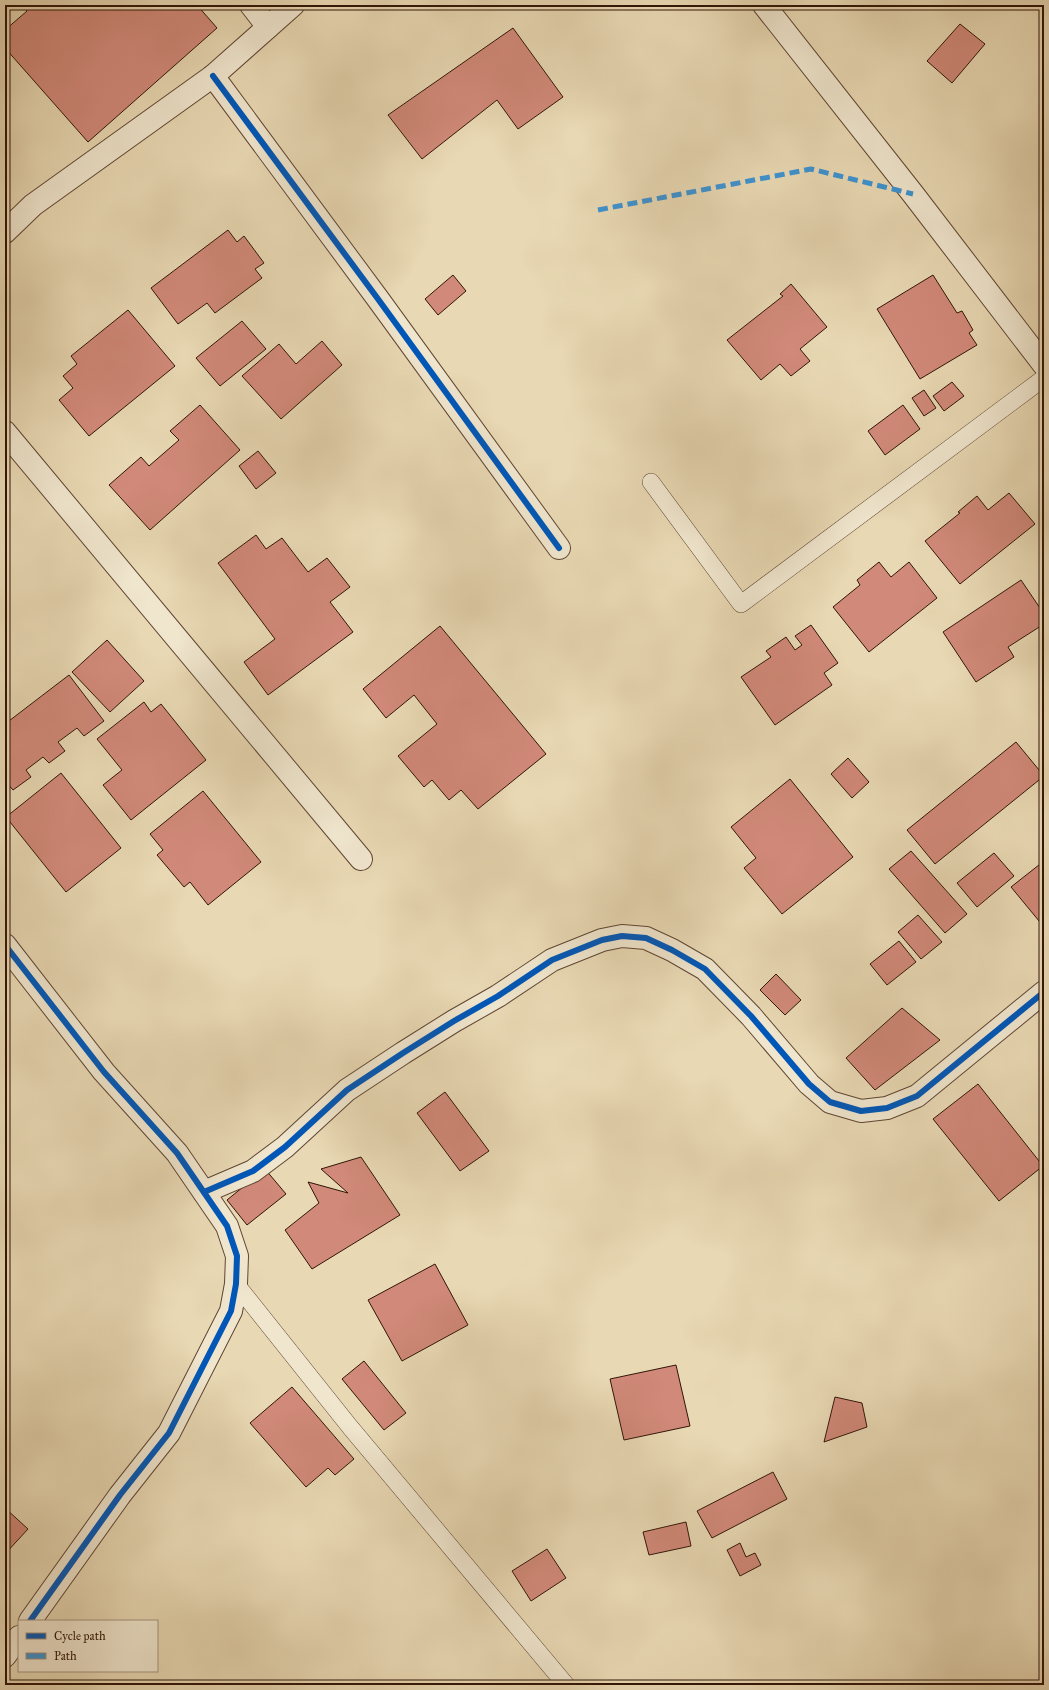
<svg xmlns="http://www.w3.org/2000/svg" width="1049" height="1690" viewBox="0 0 1049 1690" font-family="'IM FELL Great Primer',serif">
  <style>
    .building { fill: #d18979; stroke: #311507 }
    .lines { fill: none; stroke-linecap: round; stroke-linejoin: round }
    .lane-casing { stroke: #5f4632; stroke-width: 18 }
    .street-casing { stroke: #5f4632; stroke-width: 24 }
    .lane { stroke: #f0e6ce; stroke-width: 17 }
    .street { stroke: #f0e6ce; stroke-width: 22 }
    .quiet { stroke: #3d93d1; stroke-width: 5; stroke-dasharray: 10 5; stroke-linecap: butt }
    .cycleway-casing { stroke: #f0e6ce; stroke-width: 8 }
    .cycleway { stroke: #0057b8; stroke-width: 6 }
  </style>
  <rect width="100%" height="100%" fill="#e8d8b3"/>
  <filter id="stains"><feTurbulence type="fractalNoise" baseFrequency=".005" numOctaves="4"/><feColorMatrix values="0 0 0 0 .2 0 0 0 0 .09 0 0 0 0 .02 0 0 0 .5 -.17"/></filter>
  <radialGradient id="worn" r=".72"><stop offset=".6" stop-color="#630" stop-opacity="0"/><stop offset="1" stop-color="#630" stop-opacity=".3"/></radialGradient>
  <g class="building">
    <polygon points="21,5 197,5 217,28 88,142 5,48 5,30 27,11"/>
    <polygon points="960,24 985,44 952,83 927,61"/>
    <polygon points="513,28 563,97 518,129 497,100 422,159 388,115"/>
    <polygon points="228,230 237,242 244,236 264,263 255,269 262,278 215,313 207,303 178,324 151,288"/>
    <polygon points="453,275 466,291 438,315 425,299"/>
    <polygon points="933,275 957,313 962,311 973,330 969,333 977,345 920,379 877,309"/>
    <polygon points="791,284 827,327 800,349 810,361 791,376 780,364 761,380 727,340 783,296 780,294"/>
    <polygon points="128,310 175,366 89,436 59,400 73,388 63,376 77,364 71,356"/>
    <polygon points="242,321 266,349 220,386 196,358"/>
    <polygon points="322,341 342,365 281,419 242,376 279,344 296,364"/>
    <polygon points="952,382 964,396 944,411 933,396"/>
    <polygon points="924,390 936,408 924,416 912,398"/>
    <polygon points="200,405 240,450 150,530 109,485 141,457 149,466 179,440 170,431"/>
    <polygon points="903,405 920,429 885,455 868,431"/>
    <polygon points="258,451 276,473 256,489 239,466"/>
    <polygon points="1009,493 1035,524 960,584 925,541 960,513 958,512 977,496 988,510"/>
    <polygon points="256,535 266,549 282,538 308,572 327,558 350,587 330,602 353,632 268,695 244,662 275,639 218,563"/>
    <polygon points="879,562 891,577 909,562 937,598 869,652 833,607 860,585 857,580"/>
    <polygon points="1021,580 1044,614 1044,624 1008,647 1014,657 976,682 943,632"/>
    <polygon points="811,625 838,663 824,673 832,685 775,725 741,677 771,657 766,651 786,637 795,650 802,645 795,636"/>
    <polygon points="440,626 546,754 478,809 461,790 449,800 432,780 424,787 398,756 437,724 414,695 386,718 363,689"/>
    <polygon points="107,640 144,681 110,712 72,672"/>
    <polygon points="69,675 104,721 84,736 77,728 58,742 65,751 49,763 43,757 26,770 31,777 13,790 6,782 5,782 5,724"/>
    <polygon points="144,702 151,712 161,704 206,760 131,820 103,785 122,770 97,739"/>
    <polygon points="1016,742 1044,776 935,864 907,830"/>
    <polygon points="848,758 869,782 852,798 831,774"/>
    <polygon points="61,773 121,848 66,892 6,817"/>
    <polygon points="790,779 853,857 782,914 744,868 756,858 731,827"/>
    <polygon points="203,791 261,862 208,905 190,882 184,887 157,855 163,850 150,834"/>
    <polygon points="911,851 967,914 945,933 889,869"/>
    <polygon points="994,853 1014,876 977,907 957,883"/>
    <polygon points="1044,861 1044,927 1011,887"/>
    <polygon points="918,915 942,942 921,959 898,932"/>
    <polygon points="899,941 916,962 887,985 870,964"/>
    <polygon points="776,974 801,1000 785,1015 760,990"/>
    <polygon points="902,1008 940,1040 875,1090 846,1058"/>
    <polygon points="978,1084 1043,1166 999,1201 933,1119"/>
    <polygon points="445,1092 489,1151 460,1171 417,1113"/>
    <polygon points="361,1157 400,1215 312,1269 285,1230 319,1203 308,1182 348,1193 321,1169"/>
    <polygon points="265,1169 286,1194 247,1225 227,1200"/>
    <polygon points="435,1264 468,1325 402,1361 368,1300"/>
    <polygon points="364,1361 406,1413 384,1430 342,1379"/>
    <polygon points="676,1365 690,1426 624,1440 610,1379"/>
    <polygon points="292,1387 354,1459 335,1475 328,1468 306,1487 250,1423"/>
    <polygon points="835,1397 862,1403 867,1427 824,1442"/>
    <polygon points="773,1472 787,1499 712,1538 697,1511"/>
    <polygon points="5,1508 28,1529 5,1554"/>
    <polygon points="686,1522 691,1546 649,1555 643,1532"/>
    <polygon points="740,1543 746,1557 755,1553 761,1565 740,1576 727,1550"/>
    <polygon points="547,1549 566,1578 531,1601 512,1571"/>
  </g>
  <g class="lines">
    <g class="lane-casing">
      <g id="lane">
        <polyline points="651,482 741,604 1044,378"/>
        <polyline points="236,1284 350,1427 566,1685"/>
      </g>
    </g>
    <g class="street-casing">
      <g id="street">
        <polyline points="251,5 268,27"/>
        <polyline points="764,5 913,194 1044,365"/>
        <polyline points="213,76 378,299 559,548"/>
        <polyline points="5,232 33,205 213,76 293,5"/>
        <polyline points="5,432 361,859"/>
        <polyline points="5,945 104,1072 177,1153 227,1226 237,1256 236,1284 231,1311 169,1433 120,1495 30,1621"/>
        <polyline points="204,1192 253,1171 285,1147 347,1090 403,1053 454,1021 498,996 552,960 602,940 622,936 646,938 672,950 705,969 751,1016 809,1084 830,1102 861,1111 887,1108 917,1096 1044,992"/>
        <polyline points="5,1656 19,1637"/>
      </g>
    </g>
    <use href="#lane" class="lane"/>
    <use href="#street" class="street"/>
    <polyline class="quiet" points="598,210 811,169 913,194"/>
    <g class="cycleway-casing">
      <g id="cycleway">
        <polyline points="213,76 378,299 559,548"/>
        <polyline points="5,945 104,1072 177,1153 227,1226 237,1256 236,1284 231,1311 169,1433 120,1495 30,1621"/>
        <polyline points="204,1192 253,1171 285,1147 347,1090 403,1053 454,1021 498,996 552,960 602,940 622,936 646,938 672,950 705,969 751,1016 809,1084 830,1102 861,1111 887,1108 917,1096 1044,992"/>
      </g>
    </g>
    <use href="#cycleway" class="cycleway"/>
  </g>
  <rect width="1049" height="1690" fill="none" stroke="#e8d8b3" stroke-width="20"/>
  <rect x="6" y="6" width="1037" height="1678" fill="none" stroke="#311507" stroke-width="2"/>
  <rect x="10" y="10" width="1029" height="1670" fill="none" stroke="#311507"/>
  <rect x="18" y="1620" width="140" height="52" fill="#f0e6ce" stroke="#a4927e"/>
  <rect x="26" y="1633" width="20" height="6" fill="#0057b8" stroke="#a4927e"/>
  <text x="54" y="1640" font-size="12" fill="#311507">Cycle path</text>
  <rect x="26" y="1653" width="20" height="6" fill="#3d93d1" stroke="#a4927e"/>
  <text x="54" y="1660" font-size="12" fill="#311507">Path</text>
  <rect width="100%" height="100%" filter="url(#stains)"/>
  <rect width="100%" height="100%" fill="url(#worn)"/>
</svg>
